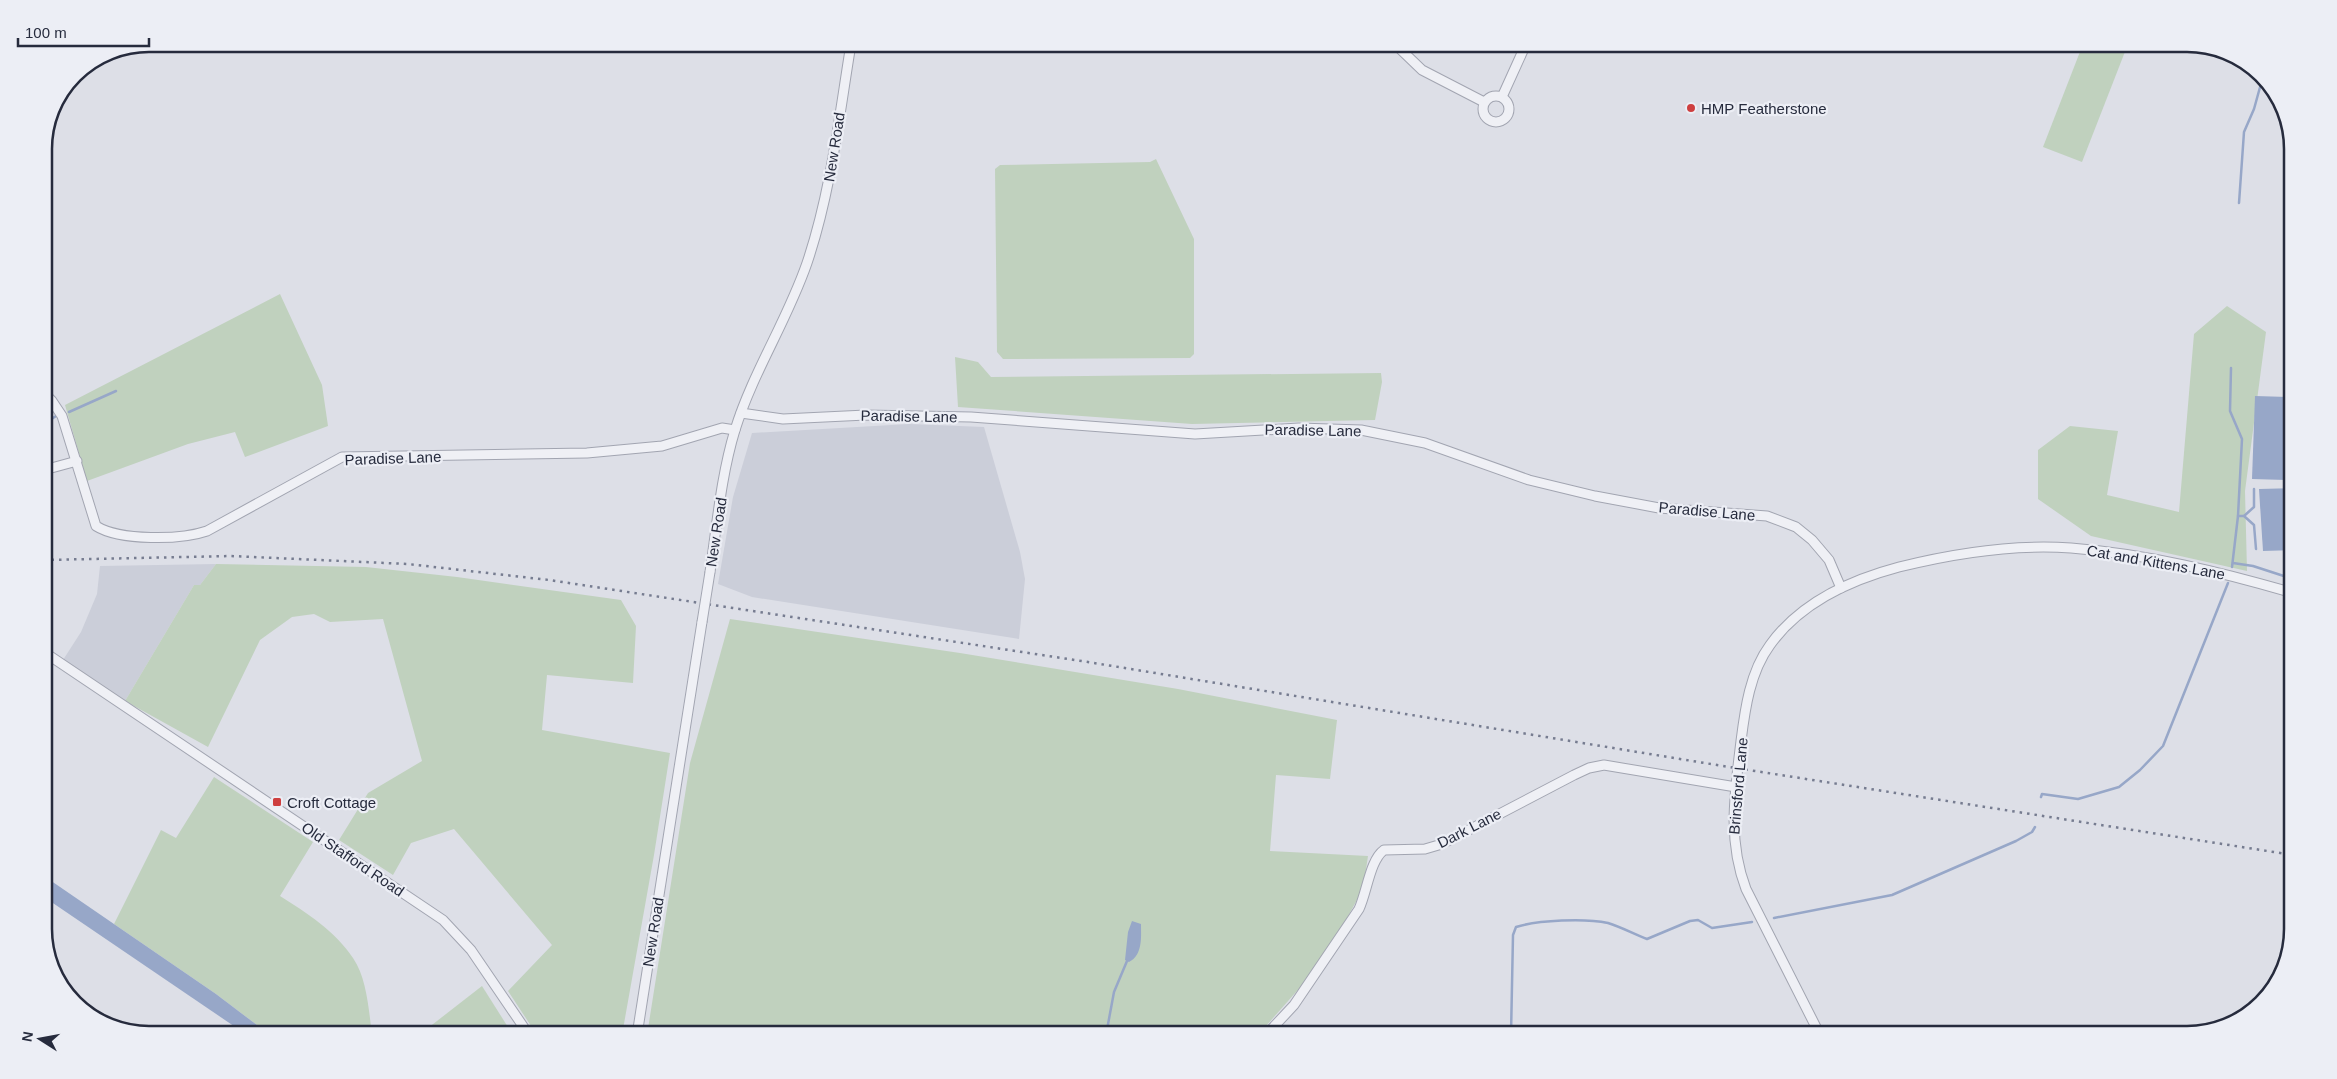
<svg xmlns="http://www.w3.org/2000/svg" width="2337" height="1079" viewBox="0 0 2337 1079" font-family="Helvetica,sans-serif">
  <style>
    .built { fill: #cbced9 }
    .green { fill: #c0d1be }
    .water { fill: #97a7c8 }
    .lines { fill: none; stroke-linecap: round; stroke-linejoin: round }
    .stream { stroke: #97a7c8; stroke-width: 2.5 }
    .minor-casing { stroke: #a2a5b1; stroke-width: 11 }
    .minor { stroke: #eff0f5; stroke-width: 9 }
    .rail { stroke: #767c90; stroke-width: 2.5; stroke-dasharray: 2.5 5; stroke-linecap: butt }
    .minor-bridge-casing { stroke: #a2a5b1; stroke-width: 11; stroke-linecap: butt }
    .minor-bridge { stroke: #eff0f5; stroke-width: 9 }
    .poi-dot { fill: #ce3f3f; stroke: #eceef5; stroke-width: 2 }
    .labels { text-anchor: middle; dominant-baseline: central; stroke-width: 4.5; stroke-linejoin: round; paint-order: stroke }
    .poi-label { font-size: 15px; fill: #262b3d; stroke: #eceef5; text-anchor: start }
    .street-label { font-size: 15px; fill: #262b3d; stroke: #eceef5 }
    .rim { fill: none; stroke: #262b3d; stroke-width: 2.5 }
  </style>
  <rect width="100%" height="100%" fill="#dddfe7"/>
  <g class="built">
    <polygon points="909,424 984,427 1020,552 1025,579 1019,639 752,597 718,584 733,497 752,433"/>
    <polygon points="216,564 200,585 194,585 125,701 63,660 81,632 97,594 100,566"/>
  </g>
  <g class="green">
    <polygon points="2083,44 2128,44 2082,162 2043,147"/>
    <polygon points="1156,159 1194,239 1194,354 1190,358 1003,359 997,352 995,169 1000,165 1150,162"/>
    <polygon points="280,294 322,385 328,426 245,457 235,432 188,444 87,481 65,405"/>
    <polygon points="2227,306 2266,332 2245,491 2247,571 2091,536 2038,499 2038,450 2070,426 2118,431 2107,495 2179,512 2194,334"/>
    <polygon points="955,357 978,362 991,377 1381,373 1382,382 1375,420 1192,424 958,407"/>
    <polygon points="216,564 366,567 457,577 621,600 636,626 633,683 547,675 542,730 670,753 654,855 622,1035 537,1035 508,991 552,945 454,829 411,843 393,875 339,840 368,793 422,761 383,619 330,622 314,614 292,617 260,640 208,747 125,701 194,585 200,585"/>
    <polygon points="730,619 960,653 1178,689 1337,720 1330,779 1276,775 1270,851 1368,856 1363,889 1347,918 1304,983 1258,1035 647,1035 690,763"/>
    <path d="M214 777 313 842 280 896C307 913 335 931 353 958 367 978 369 1012 372 1035H270L216 994 114 924 161 830 176 838Z"/>
    <polygon points="482,986 513,1035 419,1035"/>
  </g>
  <g class="water">
    <polygon points="2255,396 2292,397 2286,480 2252,479"/>
    <polygon points="2293,488 2293,550 2263,551 2259,489"/>
    <polygon points="44,876 216,994 270,1035 247,1035 44,897"/>
    <path d="M1132 921 1141 924C1141 937 1143 955 1129 962L1125 960 1128 932Z"/>
  </g>
  <g class="lines">
    <g class="stream">
      <polyline points="2239,203 2244,132 2254,109 2262,80"/>
      <polyline points="2231,368 2230,411 2242,439 2238,516 2232,567"/>
      <polyline points="69,412 116,391"/>
      <polyline points="44,424 56,416"/>
      <polyline points="2238,516 2244,516 2254,525 2256,549"/>
      <polyline points="2244,516 2254,507 2254,489"/>
      <polyline points="2233,563 2253,566 2293,579"/>
      <polyline points="2041,797 2042,794 2078,799 2119,787 2140,770 2163,746 2228,583"/>
      <polyline points="1774,918 1892,895 2016,841 2032,832 2035,827"/>
      <polyline points="1106,1035 1114,992 1127,961"/>
      <path d="M1511 1035 1513 935 1516 927C1538 920 1585 918 1608 923 1621 927 1634 934 1647 939L1690 921 1698 920 1712 928 1752 922"/>
    </g>
    <g class="minor-casing">
      <g id="minor">
        <polyline points="1395,44 1422,70 1484,102"/>
        <circle cx="1496" cy="109" r="13"/>
        <polyline points="1502,97 1526,44"/>
        <path d="M44 393 52 401 62 416 96 526C120 541 181 540 207 531L342 457 587 453 662 446 722 428 735 430"/>
        <polyline points="741,413 783,419 866,415 971,417 1195,434 1299,428 1361,430 1425,443 1529,480 1595,496 1659,508 1767,516 1796,527 1812,540 1829,560 1841,588"/>
        <polyline points="44,470 77,461"/>
        <path d="M710 572C717 525 721 476 735 430 753 372 787 321 807 263 831 192 839 117 851 44"/>
        <polyline points="44,652 443,920 471,950 529,1035"/>
        <polyline points="637,1035 702,622"/>
        <path d="M1266 1035 1294 1005 1359 909C1367 892 1370 860 1384 850L1425 849 1442 844 1574 775 1589 768 1604 765 1736 787"/>
        <path d="M1820 1035 1746 889C1727 839 1735 792 1741 741 1745 709 1750 672 1770 645 1800 603 1850 580 1899 567 1955 553 2014 544 2071 548 2147 554 2221 572 2293 593"/>
      </g>
    </g>
    <use href="#minor" class="minor"/>
    <polyline class="rail" points="44,560 231,556 408,564 549,580 1088,662 1723,766 2293,855"/>
    <g class="minor-bridge-casing">
      <polyline id="minor-bridge" points="702,622 710,572"/>
    </g>
    <use href="#minor-bridge" class="minor-bridge"/>
  </g>
  <g class="poi-dot">
    <circle cx="1691" cy="108" r="5"/>
    <rect x="272" y="797" width="10" height="10" rx="2.5"/>
  </g>
  <g class="labels">
    <g class="poi-label">
      <text x="1701" y="108">HMP Featherstone</text>
      <text x="287" y="802">Croft Cottage</text>
    </g>
    <g class="street-label">
      <text transform="translate(834 147) rotate(-81)">New Road</text>
      <text transform="translate(909 416) rotate(1)">Paradise Lane</text>
      <text transform="translate(1313 430) rotate(1)">Paradise Lane</text>
      <text transform="translate(393 458) rotate(-2)">Paradise Lane</text>
      <text transform="translate(1707 511) rotate(5)">Paradise Lane</text>
      <text transform="translate(716 532) rotate(-81)">New Road</text>
      <text transform="translate(2156 562) rotate(10)">Cat and Kittens Lane</text>
      <text transform="translate(1738 786) rotate(-85)">Brinsford Lane</text>
      <text transform="translate(1469 828) rotate(-27)">Dark Lane</text>
      <text transform="translate(353 859) rotate(34)">Old Stafford Road</text>
      <text transform="translate(653 932) rotate(-81)">New Road</text>
    </g>
  </g>
  <path d="M0 0H2337V1079H0ZM149 52H2187A97 97 0 0 1 2284 149V929A97 97 0 0 1 2187 1026H149A97 97 0 0 1 52 929V149A97 97 0 0 1 149 52Z" fill="#eceef5" fill-rule="evenodd"/>
  <path class="rim" d="M149 52H2187A97 97 0 0 1 2284 149V929A97 97 0 0 1 2187 1026H149A97 97 0 0 1 52 929V149A97 97 0 0 1 149 52Z"/>
  <g transform="translate(40 1039) rotate(281)" stroke="#eceef5" stroke-width="4" paint-order="stroke">
  <path d="M0-4L9 19L0 12L-9 19Z" fill="#262b3d"/>
  <text y="-8" font-size="14" font-weight="bold" text-anchor="middle" fill="#262b3d">N</text>
  </g>
  <path d="M18 38v8h131v-8" fill="none" stroke="#262b3d" stroke-width="2.5"/>
  <text x="25" y="38" font-size="15" fill="#262b3d" stroke="#eceef5" stroke-width="4" paint-order="stroke">100 m</text>
</svg>
